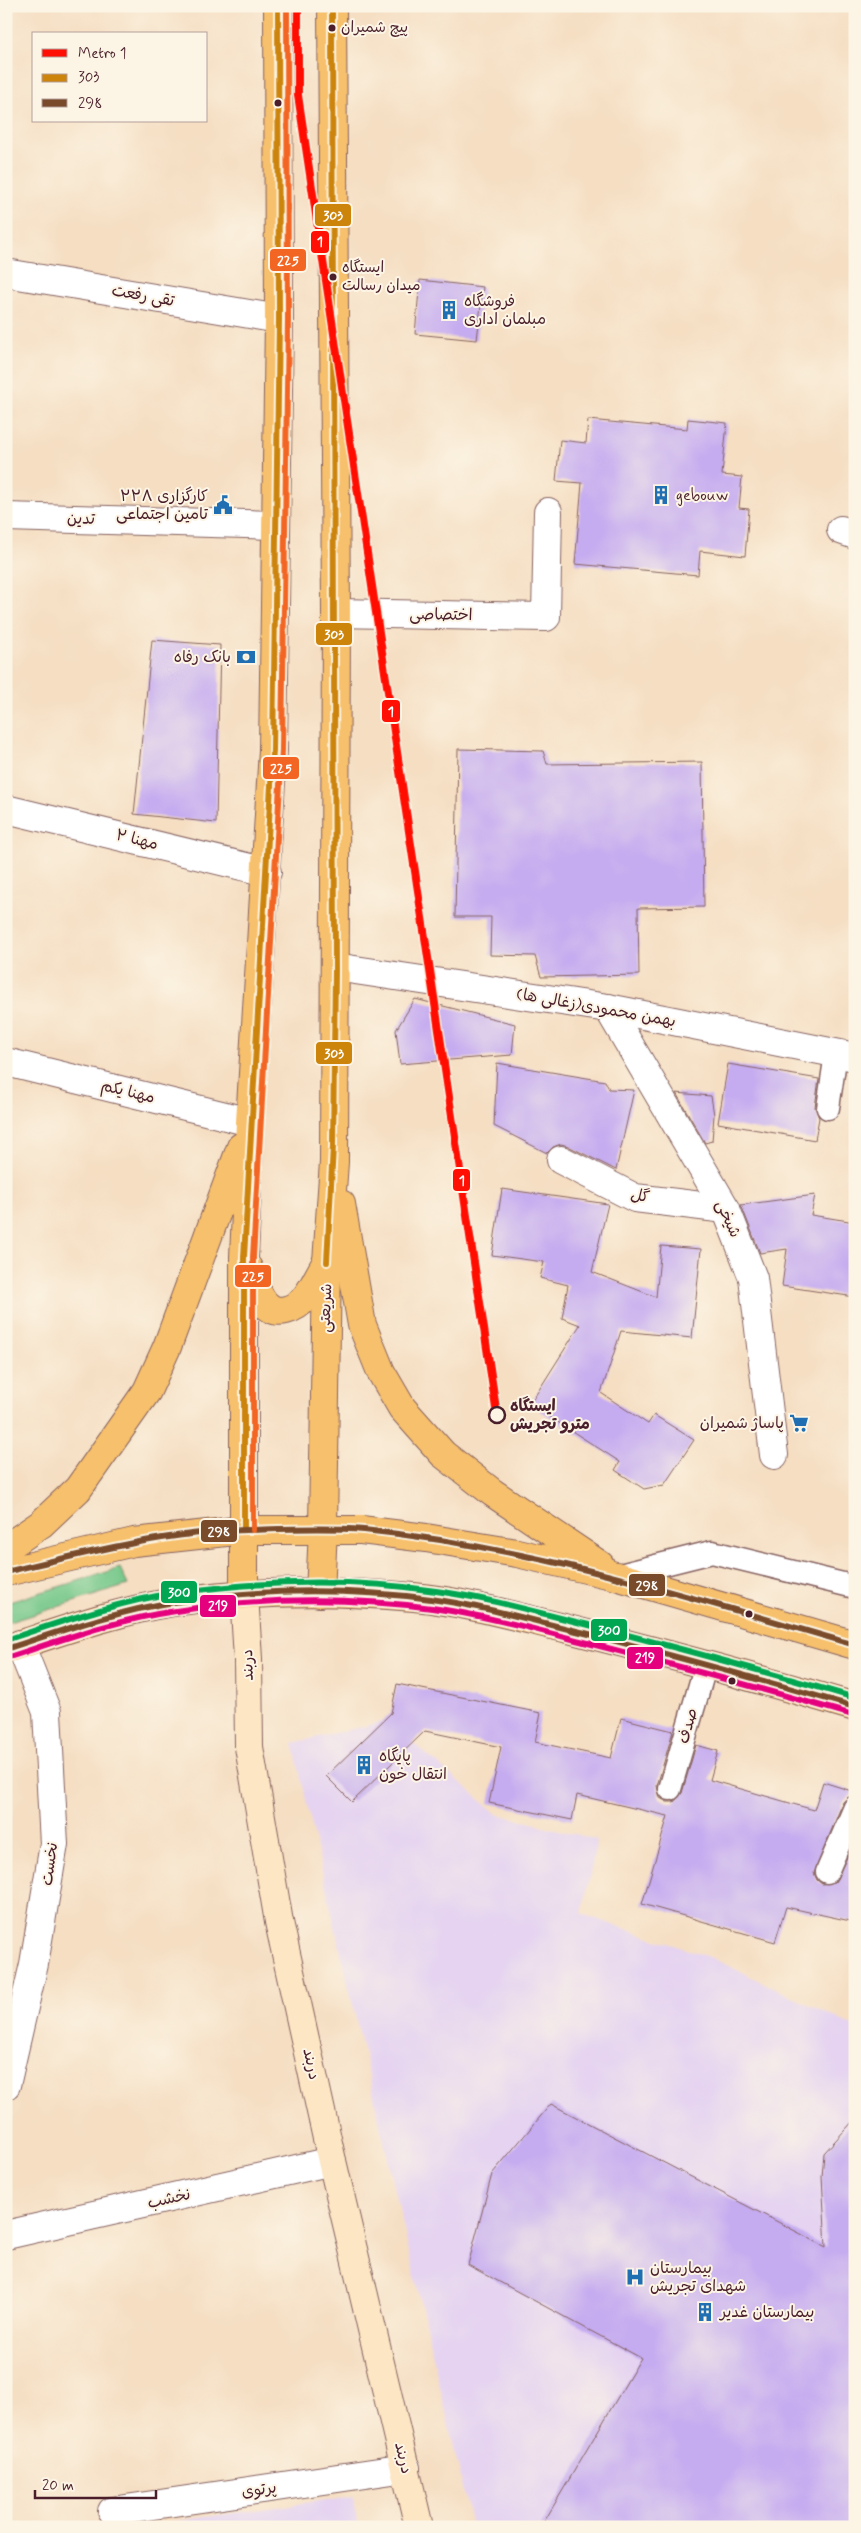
<svg xmlns="http://www.w3.org/2000/svg" width="861" height="2533" viewBox="0 0 861 2533" font-family="Mynerve,'Playpen Sans Arabic',sans-serif">
  <style>
    .built { fill: #e5d3f1 }
    .green { fill: #76c88a; stroke: #60745a }
    .building { fill: #c5abf0 }
    .lines { fill: none; stroke-linecap: round; stroke-linejoin: round }
    .service-casing { stroke: #866260; stroke-width: 25 }
    .minor-casing { stroke: #866260; stroke-width: 30 }
    .secondary-casing { stroke: #866260; stroke-width: 30 }
    .primary-casing { stroke: #866260; stroke-width: 30 }
    .service { stroke: #fff; stroke-width: 22 }
    .minor { stroke: #fff; stroke-width: 28 }
    .secondary { stroke: #fce6c4; stroke-width: 28 }
    .primary { stroke: #f7c06c; stroke-width: 28 }
    .bus-1-casing { stroke: #fcf5e5; stroke-width: 10 }
    .bus-2-casing { stroke: #fcf5e5; stroke-width: 10 }
    .bus-3-casing { stroke: #fcf5e5; stroke-width: 10 }
    .bus-4-casing { stroke: #fcf5e5; stroke-width: 10 }
    .bus-5-casing { stroke: #fcf5e5; stroke-width: 10 }
    .bus-1 { stroke: #cc840b; stroke-width: 6 }
    .bus-2 { stroke: #7a4b2a; stroke-width: 6 }
    .bus-3 { stroke: #f26522; stroke-width: 6 }
    .bus-4 { stroke: #e5007d; stroke-width: 6 }
    .bus-5 { stroke: #00a651; stroke-width: 6 }
    .metro-1-casing { stroke: #fcf5e5; stroke-width: 11 }
    .metro-1 { stroke: #ff0f04; stroke-width: 8 }
    .bus-dot { fill: #4a1f2b; stroke: #fcf5e5; stroke-width: 2 }
    .stop-dot { fill: #fcf5e5; stroke: #4a1f2b; stroke-width: 2.5 }
    .labels { text-anchor: middle; dominant-baseline: central; stroke-width: 4; stroke-linejoin: round; paint-order: stroke }
    .bus-label { font-size: 15px; fill: #4a1f2b; stroke: #fcf5e5; text-anchor: start }
    .street-label { font-size: 16px; fill: #4a1f2b; stroke: #fcf5e5 }
    .poi-label { font-size: 16px; fill: #4a1f2b; stroke: #fcf5e5; text-anchor: start }
    .stop-label { font-size: 16px; font-weight: bold; fill: #4a1f2b; stroke: #fcf5e5; text-anchor: start }
    .line-badge { stroke: #fcf5e5; stroke-width: 2 }
    .badge-label { font-size: 14px; text-anchor: middle; font-weight: bold; fill: #fff }
  </style>
  <rect width="100%" height="100%" fill="#fcf5e5"/>
  <filter id="ink" filterUnits="userSpaceOnUse"><feTurbulence type="fractalNoise" baseFrequency=".02" numOctaves="2"/><feDisplacementMap in="SourceGraphic" scale="10" xChannelSelector="R" yChannelSelector="G"/><feConvolveMatrix kernelMatrix="1 2 1 2 8 2 1 2 1" color-interpolation-filters="sRGB"/></filter>
  <filter id="wash" filterUnits="userSpaceOnUse"><feTurbulence type="fractalNoise" baseFrequency=".0096" numOctaves="4" result="noise"/><feDisplacementMap in="SourceGraphic" scale="20" xChannelSelector="R" yChannelSelector="G"/><feGaussianBlur stdDeviation="1.12" result="paint"/><feColorMatrix in="noise" values="0 0 0 0 0 0 0 0 0 0 0 0 0 0 0 0 0 1.4 0 .05"/><feComposite in="paint" operator="in"/></filter>
  <g filter="url(#wash)">
    <rect width="100%" height="100%" fill="#f5dec2"/>
    <g class="built">
      <polygon points="387,1721 497,1814 597,1840 582,1914 712,1958 855,2027 855,2527 472,2527 293,1743"/>
      <polygon points="354,2496 358,2527 135,2527"/>
    </g>
    <polygon class="green" points="120,1568 128,1585 6,1623 6,1603"/>
    <g id="blocks">
      <g class="building">
        <polygon points="420,280 483,287 477,340 415,334"/>
        <polygon points="688,419 727,423 722,475 742,477 739,508 749,509 745,556 700,551 698,575 575,564 582,483 556,481 560,440 586,443 588,420 687,429"/>
        <polygon points="152,640 220,645 216,823 134,814"/>
        <polygon points="458,749 543,751 547,764 702,762 704,907 638,908 639,975 541,977 535,956 490,955 491,917 455,917"/>
        <polygon points="415,999 515,1024 512,1055 400,1064 396,1030"/>
        <polygon points="497,1063 605,1081 609,1089 634,1090 616,1170 568,1146 561,1144 553,1147 547,1153 494,1126"/>
        <polygon points="728,1064 819,1079 815,1107 819,1118 815,1140 718,1123"/>
        <polygon points="676,1093 711,1096 714,1115 712,1141 705,1143"/>
        <polygon points="502,1189 608,1204 592,1272 656,1297 661,1246 701,1249 692,1338 621,1331 601,1393 648,1424 654,1415 694,1440 664,1485 644,1489 615,1470 620,1462 530,1404 580,1325 562,1318 568,1285 540,1278 544,1262 492,1255"/>
        <polygon points="815,1195 811,1215 855,1222 855,1297 782,1286 787,1249 760,1253 741,1205"/>
        <polygon points="397,1684 541,1713 535,1742 611,1758 621,1718 673,1731 657,1786 660,1798 667,1802 674,1802 682,1793 696,1745 718,1751 710,1780 814,1810 823,1782 855,1792 843,1802 814,1873 817,1880 822,1884 835,1882 855,1841 855,1922 786,1907 775,1942 642,1904 668,1816 577,1795 572,1820 489,1803 501,1747 425,1731 352,1802 326,1776 391,1713"/>
        <polygon points="551,2104 826,2247 822,2177 824,2153 855,2119 855,2527 541,2527 641,2358 468,2265 492,2174"/>
      </g>
    </g>
  </g>
  <g filter="url(#ink)">
    <use href="#blocks" fill-opacity="0" stroke="#866260" stroke-width="1"/>
    <g class="lines">
      <g class="service-casing">
        <g id="service">
          <polyline points="828,1108 836,1053"/>
          <polyline points="616,1576 712,1552 855,1587"/>
          <polyline points="670,1789 706,1664"/>
          <polyline points="827,1872 855,1807"/>
        </g>
      </g>
      <g class="minor-casing">
        <g id="minor">
          <polyline points="6,273 279,319"/>
          <polyline points="6,517 276,525"/>
          <polyline points="841,530 855,535"/>
          <polyline points="336,613 546,617 548,512"/>
          <polyline points="6,809 267,872"/>
          <polyline points="335,967 608,1008 855,1057"/>
          <polyline points="608,1008 726,1209 753,1278 774,1455"/>
          <polyline points="6,1062 250,1122"/>
          <polyline points="561,1160 635,1198 726,1209"/>
          <polyline points="6,2085 34,1964 54,1844 47,1712 20,1644"/>
          <polyline points="6,2235 332,2161"/>
          <polyline points="112,2511 406,2468"/>
        </g>
      </g>
      <g class="secondary-casing">
        <polyline id="secondary" points="244,1594 248,1659 249,1747 279,1922 332,2161 419,2527"/>
      </g>
      <g class="primary-casing">
        <g id="primary">
          <polyline points="341,1204 362,1325 381,1372 402,1408 443,1454 493,1493 600,1565"/>
          <path d="M248 1268C255 1285 262 1316 286 1310 294 1308 301 1303 306 1297 314 1287 319 1274 326 1263"/>
          <polyline points="6,1548 41,1524 78,1489 147,1391 167,1347 241,1147"/>
          <polyline points="6,1572 134,1542 244,1530 361,1530 426,1538 517,1553 616,1576 855,1645"/>
          <polyline points="320,1593 323,1529 327,1262 334,1162 336,613 332,6"/>
          <polyline points="244,1594 244,1257 250,1122 273,750 279,319 278,6"/>
          <path d="M6 1649C62 1631 117 1611 174 1602 253 1590 335 1590 414 1597 466 1602 518 1617 568 1629 664 1653 760 1679 855 1707"/>
        </g>
      </g>
      <use href="#service" class="service"/>
      <use href="#minor" class="minor"/>
      <use href="#secondary" class="secondary"/>
      <use href="#primary" class="primary"/>
      <g class="bus-1-casing">
        <g id="bus-1">
          <polyline points="327,1262 333,1146 335,970 332,6"/>
          <polyline points="244,1530 244,1257 273,750 279,319 278,6"/>
        </g>
      </g>
      <g class="bus-2-casing">
        <g id="bus-2">
          <path d="M6 1572C85 1553 165 1532 246 1530 284 1529 326 1527 364 1530 532 1547 693 1598 855 1645"/>
          <path d="M6 1649C61 1631 117 1611 174 1602 258 1589 347 1588 431 1599 483 1606 534 1621 585 1633 675 1656 765 1681 855 1707"/>
        </g>
      </g>
      <g class="bus-3-casing">
        <polyline id="bus-3" points="253,1530 253,1257 282,750 288,319 287,6"/>
      </g>
      <g class="bus-4-casing">
        <path id="bus-4" d="M9 1657C64 1639 119 1619 176 1611 259 1598 348 1597 432 1608 483 1615 534 1629 584 1642 674 1665 764 1689 853 1715"/>
      </g>
      <g class="bus-5-casing">
        <path id="bus-5" d="M6 1640C61 1622 117 1602 174 1593 260 1581 350 1578 436 1591 488 1598 539 1613 589 1625 678 1648 767 1672 855 1698"/>
      </g>
      <use href="#bus-1" class="bus-1"/>
      <use href="#bus-2" class="bus-2"/>
      <use href="#bus-3" class="bus-3"/>
      <use href="#bus-4" class="bus-4"/>
      <use href="#bus-5" class="bus-5"/>
      <g class="metro-1-casing">
        <polyline id="metro-1" points="298,6 298,95 497,1415"/>
      </g>
      <use href="#metro-1" class="metro-1"/>
    </g>
  </g>
  <defs>
    <g id="building-bare" transform="scale(1.5)"><path d="M-4-6H4V6H1V3H-1V6H-4ZM-2.5-4.3h1.7v1.8h-1.7ZM.8-4.3h1.7v1.8H.8ZM-2.5-1h1.7V.8h-1.7ZM.8-1h1.7V.8H.8Z" fill="#1f6fb2" stroke="#fcf5e5" stroke-width="2.5" paint-order="stroke"/></g>
    <g id="civic-bare" transform="scale(1.5)"><path d="M-.6-6.5H3V-4.5H.6V-3L4-1V1h2V6H-6V1h2V-1L-.6-3ZM-1.2 2.5V6h2.4V2.5Z" fill="#1f6fb2" stroke="#fcf5e5" stroke-width="2.5" paint-order="stroke"/></g>
    <g id="bank-bare" transform="scale(1.5)"><path d="M-6-4H6V4H-6ZM0-2.3a2.3 2.3 0 1 0 0 4.6a2.3 2.3 0 1 0 0-4.6Z" fill="#1f6fb2" stroke="#fcf5e5" stroke-width="2.5" paint-order="stroke"/></g>
    <g id="supermarket-bare" transform="scale(1.5)"><path d="M-6-5.5h2.5l.6 2H6L4.5 2H-2.5L-4.4-4H-6ZM-1.5 3.2a1.3 1.3 0 1 0 .1 0ZM3 3.2a1.3 1.3 0 1 0 .1 0Z" fill="#1f6fb2" stroke="#fcf5e5" stroke-width="2.5" paint-order="stroke"/></g>
    <g id="hospital-bare" transform="scale(1.5)"><path d="M-5-5h3v3.5h4V-5h3V5h-3V1.5h-4V5h-3Z" fill="#1f6fb2" stroke="#fcf5e5" stroke-width="2.5" paint-order="stroke"/></g>
  </defs>
  <g fill-rule="evenodd">
    <use href="#building-bare" x="449" y="310"/>
    <use href="#building-bare" x="661" y="495"/>
    <use href="#civic-bare" x="223" y="505"/>
    <use href="#bank-bare" x="246" y="657"/>
    <use href="#supermarket-bare" x="799" y="1423"/>
    <use href="#building-bare" x="364" y="1765"/>
    <use href="#hospital-bare" x="635" y="2277"/>
    <use href="#building-bare" x="705" y="2312"/>
  </g>
  <g class="bus-dot">
    <circle cx="332" cy="28" r="4.5"/>
    <circle cx="278" cy="103" r="4.5"/>
    <circle cx="333" cy="277" r="4.5"/>
    <circle cx="749" cy="1614" r="4.5"/>
    <circle cx="732" cy="1681" r="4.5"/>
  </g>
  <circle class="stop-dot" cx="497" cy="1415" r="8"/>
  <g class="labels">
    <g class="bus-label">
      <text x="341" y="28">پیچ شمیران</text>
      <text x="342" y="268">ایستگاه<tspan x="342" dy="18">میدان رسالت</tspan></text>
    </g>
    <g class="street-label">
      <text transform="translate(143 296) rotate(10)">تقی رفعت</text>
      <text transform="translate(81 519) rotate(2)">تدین</text>
      <text transform="translate(441 615) rotate(1)">اختصاصی</text>
      <text transform="translate(137 840) rotate(14)">مهنا ۲</text>
      <text transform="translate(596 1008) rotate(10)">بهمن محمودی(زغالی ها)</text>
      <text transform="translate(128 1092) rotate(14)">مهنا یکم</text>
      <text transform="translate(640 1196) rotate(14)">گل</text>
      <text transform="translate(728 1219) rotate(66)">شیخی</text>
      <text transform="translate(326 1308) rotate(-88)">شریعتی</text>
      <text transform="translate(248 1665) rotate(-91)">دربند</text>
      <text transform="translate(688 1726) rotate(-74)">صدف</text>
      <text transform="translate(50 1864) rotate(-82)">نخست</text>
      <text transform="translate(311 2064) rotate(78)">دربند</text>
      <text transform="translate(169 2199) rotate(-13)">نخشب</text>
      <text transform="translate(403 2458) rotate(77)">دربند</text>
      <text transform="translate(259 2490) rotate(-8)">پرتوی</text>
    </g>
    <g class="poi-label">
      <text x="464" y="301">فروشگاه<tspan x="464" dy="18">مبلمان اداری</tspan></text>
      <text x="676" y="495">gebouw</text>
      <text x="208" y="496" text-anchor="end">کارگزاری ٣٣٨<tspan x="208" dy="18">تامین اجتماعی</tspan></text>
      <text x="231" y="657" text-anchor="end">بانک رفاه</text>
      <text x="784" y="1423" text-anchor="end">پاساژ شمیران</text>
      <text x="379" y="1756">پایگاه<tspan x="379" dy="18">انتقال خون</tspan></text>
      <text x="650" y="2268">بیمارستان<tspan x="650" dy="18">شهدای تجریش</tspan></text>
      <text x="720" y="2312">بیمارستان غدیر</text>
    </g>
    <g class="stop-label">
      <text x="510" y="1406">ایستگاه<tspan x="510" dy="18">مترو تجریش</tspan></text>
    </g>
  </g>
  <g class="line-badge">
    <rect x="314" y="203" width="38" height="24" rx="5" fill="#cc840b"/>
    <rect x="310" y="230" width="20" height="24" rx="5" fill="#ff0f04"/>
    <rect x="269" y="248" width="38" height="24" rx="5" fill="#f26522"/>
    <rect x="315" y="622" width="38" height="24" rx="5" fill="#cc840b"/>
    <rect x="381" y="699" width="20" height="24" rx="5" fill="#ff0f04"/>
    <rect x="262" y="756" width="38" height="24" rx="5" fill="#f26522"/>
    <rect x="315" y="1041" width="38" height="24" rx="5" fill="#cc840b"/>
    <rect x="452" y="1168" width="19" height="24" rx="5" fill="#ff0f04"/>
    <rect x="234" y="1264" width="38" height="24" rx="5" fill="#f26522"/>
    <rect x="200" y="1519" width="38" height="24" rx="5" fill="#7a4b2a"/>
    <rect x="628" y="1573" width="38" height="24" rx="5" fill="#7a4b2a"/>
    <rect x="160" y="1580" width="38" height="24" rx="5" fill="#00a651"/>
    <rect x="199" y="1594" width="38" height="24" rx="5" fill="#e5007d"/>
    <rect x="590" y="1618" width="38" height="24" rx="5" fill="#00a651"/>
    <rect x="626" y="1646" width="38" height="24" rx="5" fill="#e5007d"/>
  </g>
  <g class="badge-label">
    <text x="333" y="220">303</text>
    <text x="320" y="246">1</text>
    <text x="288" y="265">225</text>
    <text x="334" y="639">303</text>
    <text x="391" y="716">1</text>
    <text x="281" y="773">225</text>
    <text x="334" y="1058">303</text>
    <text x="462" y="1185">1</text>
    <text x="253" y="1281">225</text>
    <text x="219" y="1536">298</text>
    <text x="647" y="1590">298</text>
    <text x="179" y="1597">300</text>
    <text x="218" y="1610">219</text>
    <text x="609" y="1635">300</text>
    <text x="645" y="1662">219</text>
  </g>
  <rect width="861" height="2533" fill="none" stroke="#fcf5e5" stroke-width="25"/>
  <rect x="32" y="32" width="175" height="90" fill="#fcf5e5" stroke="#b59f9b"/>
  <rect x="42" y="49" width="25" height="8" fill="#ff0f04" stroke="#b59f9b"/>
  <text x="78" y="58" font-size="15" fill="#4a1f2b">Metro 1</text>
  <rect x="42" y="74" width="25" height="8" fill="#cc840b" stroke="#b59f9b"/>
  <text x="78" y="82" font-size="15" fill="#4a1f2b">303</text>
  <rect x="42" y="99" width="25" height="8" fill="#7a4b2a" stroke="#b59f9b"/>
  <text x="78" y="108" font-size="15" fill="#4a1f2b">298</text>
  <path d="M35 2490v8h121v-8" fill="none" stroke="#4a1f2b" stroke-width="2.5"/>
  <text x="42" y="2490" font-size="15" fill="#4a1f2b" stroke="#fcf5e5" stroke-width="4" paint-order="stroke">20 m</text>
</svg>
